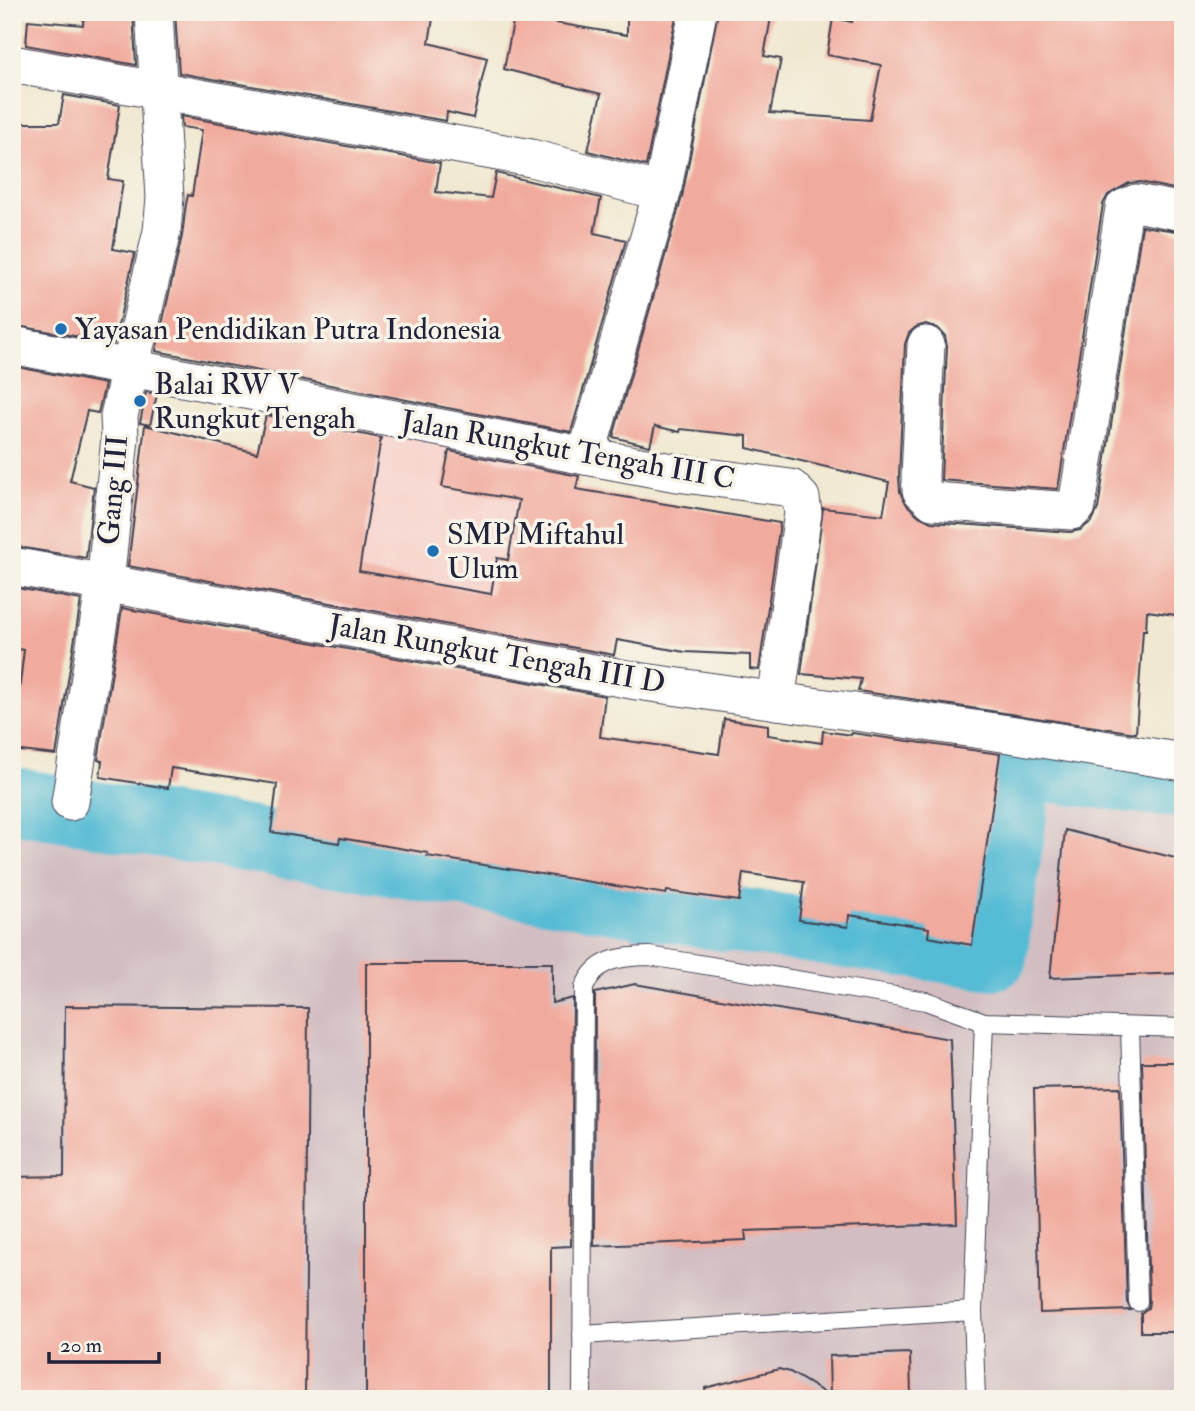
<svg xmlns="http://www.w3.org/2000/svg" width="1195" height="1411" viewBox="0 0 1195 1411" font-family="'IM FELL Double Pica',serif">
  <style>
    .built { fill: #f7d0ca }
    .industrial { fill: #d2bec2 }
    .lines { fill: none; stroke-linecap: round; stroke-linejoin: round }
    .river { stroke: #56bbd4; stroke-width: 66 }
    .building { fill: #f1ab9e }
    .lane-casing { stroke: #414051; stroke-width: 20 }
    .street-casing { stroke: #414051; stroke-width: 39 }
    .lane { stroke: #fff; stroke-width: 18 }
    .street { stroke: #fff; stroke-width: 37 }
    .poi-dot { fill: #1f6fb2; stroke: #f7f3e8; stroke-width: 2.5 }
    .labels { text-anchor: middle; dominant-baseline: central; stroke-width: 7; stroke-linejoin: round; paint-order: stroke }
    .poi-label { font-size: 30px; fill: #22223b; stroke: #f7f3e8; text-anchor: start }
    .street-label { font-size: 30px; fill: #22223b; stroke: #f7f3e8 }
  </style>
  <rect width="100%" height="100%" fill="#f7f3e8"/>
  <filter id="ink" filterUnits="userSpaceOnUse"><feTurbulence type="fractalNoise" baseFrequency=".0143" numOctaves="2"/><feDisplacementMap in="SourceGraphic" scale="14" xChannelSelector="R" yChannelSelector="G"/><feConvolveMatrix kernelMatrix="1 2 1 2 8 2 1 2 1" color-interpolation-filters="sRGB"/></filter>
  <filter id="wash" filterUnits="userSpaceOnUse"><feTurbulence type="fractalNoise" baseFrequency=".00686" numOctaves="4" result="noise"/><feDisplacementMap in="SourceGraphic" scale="28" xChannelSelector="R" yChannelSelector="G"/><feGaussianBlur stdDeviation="1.57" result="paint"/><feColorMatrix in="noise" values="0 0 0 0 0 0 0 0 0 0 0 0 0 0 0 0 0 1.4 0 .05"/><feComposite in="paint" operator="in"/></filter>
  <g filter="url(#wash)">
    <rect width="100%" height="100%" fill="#f0e8d0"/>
    <polygon class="built" points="334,413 569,462 536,653 301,614"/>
    <polygon class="industrial" points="1025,781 1183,806 1183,1399 12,1399 12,808 1006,983"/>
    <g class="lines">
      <polyline class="river" points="12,800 722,918 994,957 1021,766 1183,786"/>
    </g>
    <g id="blocks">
      <g class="building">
        <polygon points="84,12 133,12 136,65 26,45 28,20 83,25"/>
        <polygon points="175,12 434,12 429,43 487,58 473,118 447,112 446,121 179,73"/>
        <polygon points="515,12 558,12 556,23 627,35 627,14 677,12 646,166 588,151 601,94 504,69"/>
        <polygon points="718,12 772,12 764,56 781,59 770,113 870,120 881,65 827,55 833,18 852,22 853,12 1183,12 1183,191 1140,182 1129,183 1108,195 1103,204 1058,489 941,480 947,346 945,336 938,328 926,324 916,327 909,333 905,344 899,476 900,492 907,505 919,516 931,522 1070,532 1080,530 1092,521 1098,509 1142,226 1183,232 1183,616 1147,611 1146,630 1143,630 1136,733 858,691 861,679 801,674 823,508 883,515 889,482 747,448 747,436 681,429 680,432 655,426 650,446 613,437 682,197"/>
        <polygon points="64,95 120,105 108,179 123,181 113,249 135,253 114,343 12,325 12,174 14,174 15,123 59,123"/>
        <polygon points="181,116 440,163 436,192 491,198 496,173 601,198 594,233 626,240 571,432 156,351 182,236 186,204 188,195 192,196 202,130 182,127"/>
        <polygon points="12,366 105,384 98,413 87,411 70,481 94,487 86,558 12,546"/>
        <polygon points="146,392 157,394 150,425 140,423"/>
        <polygon points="266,415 381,438 359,571 491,594 497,558 508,560 519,500 442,487 449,451 579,476 576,489 780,523 759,670 750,669 750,655 685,652 617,640 614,655 128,566 145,425 257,453"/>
        <polygon points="12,587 81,600 56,755 12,750 24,650 12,648"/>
        <polygon points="122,608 605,696 600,737 719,754 724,719 768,725 768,735 822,743 823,731 851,735 852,733 1000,754 972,945 928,937 929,928 849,915 848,927 799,920 804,882 743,873 739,901 667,891 666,894 427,856 428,853 340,838 339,843 271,832 277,784 171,768 168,788 100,777 102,761 98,760"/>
        <polygon points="1065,830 1183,860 1183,973 1050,978"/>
        <polygon points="366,963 552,963 552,1003 573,998 571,1246 551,1247 551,1399 366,1399"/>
        <polygon points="635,984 950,1039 957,1224 745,1231 746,1240 594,1246 595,993"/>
        <polygon points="65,1006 308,1008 305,1399 12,1399 12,1177 64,1176"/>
        <polygon points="1142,1062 1183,1062 1183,1332 1141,1332 1141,1313 1148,1308 1149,1302"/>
        <polygon points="1120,1087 1127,1302 1131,1310 1040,1313 1034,1089"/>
        <polygon points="910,1353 911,1399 706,1399 705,1388 779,1369 790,1372 830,1396 829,1356"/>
      </g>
    </g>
  </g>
  <g filter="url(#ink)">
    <use href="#blocks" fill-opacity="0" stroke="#414051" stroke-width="2"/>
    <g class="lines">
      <g class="lane-casing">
        <g id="lane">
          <polyline points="1130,1027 1138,1302"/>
          <polyline points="582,1335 973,1311"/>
          <path d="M582 1399 584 988C596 958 620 957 649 956L926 1001 984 1022 1183 1028"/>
          <polyline points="976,1399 973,1311 984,1022"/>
        </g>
      </g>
      <g class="street-casing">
        <g id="street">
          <polyline points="12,64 531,158 662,192"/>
          <polyline points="12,345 586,456 677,473 791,488 801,498 803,513 776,701"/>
          <polyline points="926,345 920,477 921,490 933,501 1072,511 1077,506 1124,208 1136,203 1183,212"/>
          <polyline points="586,456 662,192 698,12"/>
          <polyline points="12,566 637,681 1016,735 1183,762"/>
          <polyline points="70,802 105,583 120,438 119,416 162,231 165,198 154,12"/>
        </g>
      </g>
      <use href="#lane" class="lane"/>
      <use href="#street" class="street"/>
    </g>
  </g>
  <g class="poi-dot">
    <circle cx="61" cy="329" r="7"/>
    <circle cx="140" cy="401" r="7"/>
    <circle cx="433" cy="551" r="7"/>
  </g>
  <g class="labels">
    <g class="poi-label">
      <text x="75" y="329">Yayasan Pendidikan Putra Indonesia</text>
      <text x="154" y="384">Balai RW V<tspan x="154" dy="34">Rungkut Tengah</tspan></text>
      <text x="447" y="534">SMP Miftahul<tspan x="447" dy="34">Ulum</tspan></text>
    </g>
    <g class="street-label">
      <text transform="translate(568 450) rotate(10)">Jalan Rungkut Tengah III C</text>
      <text transform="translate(113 490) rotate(-85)">Gang III</text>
      <text transform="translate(497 654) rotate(10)">Jalan Rungkut Tengah III D</text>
    </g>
  </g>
  <rect width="1195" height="1411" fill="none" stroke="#f7f3e8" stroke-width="42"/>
  <path d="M49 1352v10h110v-10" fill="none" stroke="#22223b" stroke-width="3.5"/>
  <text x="60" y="1352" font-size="21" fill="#22223b" stroke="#f7f3e8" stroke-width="5" paint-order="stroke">20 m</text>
</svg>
